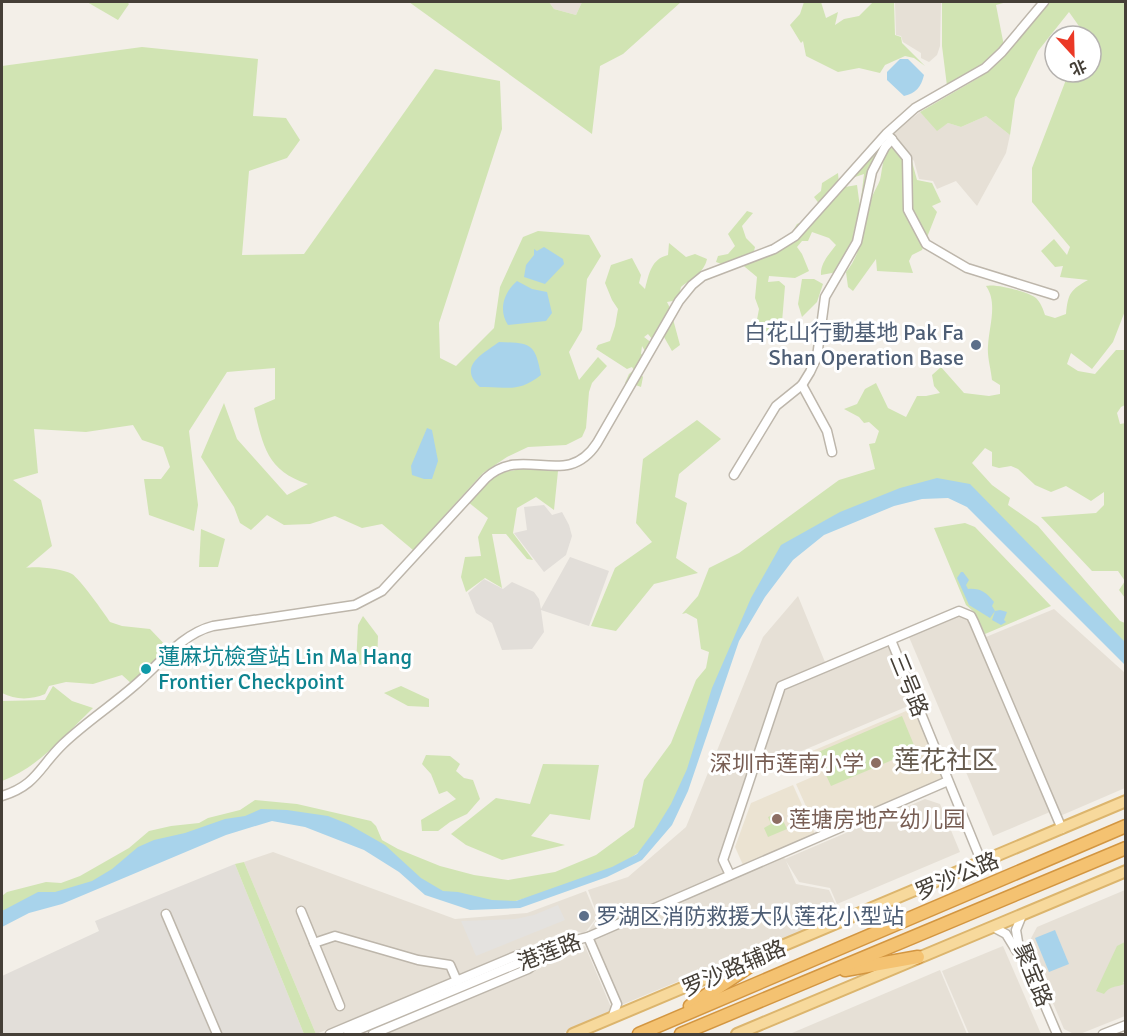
<svg xmlns="http://www.w3.org/2000/svg" width="1127" height="1036" viewBox="0 0 1127 1036" font-family="Signika,'Noto Sans SC',sans-serif">
  <style>
    .residential { fill: #e6e0d6 }
    .industrial { fill: #e2ded9 }
    .education { fill: #ebe3d2 }
    .green { fill: #d1e4b3 }
    .parking { fill: #e4e2df }
    .water { fill: #a8d3eb }
    .lines { fill: none; stroke-linecap: round; stroke-linejoin: round }
    .minor-casing { stroke: #bdb6ab; stroke-width: 11 }
    .major-casing { stroke: #dcb56d; stroke-width: 14 }
    .highway-casing { stroke: #d39641; stroke-width: 15 }
    .minor { stroke: #fff; stroke-width: 8 }
    .major { stroke: #f7d99c; stroke-width: 10 }
    .highway { stroke: #f4c271; stroke-width: 12 }
    .service-dot { fill: #5c6f8a; stroke: #fff; stroke-width: 2 }
    .culture-dot { fill: #0f9aa8; stroke: #fff; stroke-width: 2 }
    .education-dot { fill: #8d6e63; stroke: #fff; stroke-width: 2 }
    .labels { text-anchor: middle; dominant-baseline: central; stroke-width: 6; stroke-linejoin: round; paint-order: stroke }
    .service-label { font-size: 22px; fill: #4e5e75; stroke: #fff; text-anchor: end }
    .culture-label { font-size: 22px; fill: #0d838f; stroke: #fff; text-anchor: start }
    .street-label { font-size: 22px; fill: #453f37; stroke: #fff }
    .education-label { font-size: 22px; fill: #785e54; stroke: #fff; text-anchor: end }
    .quarter-label { font-size: 26px; fill: #675c4f; stroke: #fff }
  </style>
  <rect width="100%" height="100%" fill="#f3efe8"/>
  <g class="residential">
    <polygon points="549,2 582,2 576,15 554,9"/>
    <polygon points="895,2 941,2 940,46 937,55 929,62 921,58 921,53 903,42 901,36 896,35"/>
    <polygon points="920,112 937,130 948,123 961,127 986,116 1010,135 1006,153 977,206 956,181 937,189 933,181 919,179 914,161 890,135"/>
    <polygon points="798,596 825,662 778,682 721,860 726,874 587,933 598,917 588,890 628,877 686,827 763,637"/>
    <polygon points="1054,609 1125,673 1125,788 1060,816 986,637"/>
    <polygon points="960,615 967,618 1050,812 993,836 909,637"/>
    <polygon points="889,645 913,704 759,769 784,688"/>
    <polygon points="925,799 940,804 960,852 837,904 830,888 799,882 786,861 796,884 829,890 842,919 682,987 679,981 619,1006 590,938 783,856 785,859"/>
    <polygon points="273,852 455,919 527,913 586,891 597,917 584,934 571,929 316,1034 244,862"/>
    <polygon points="1125,890 1125,1016 1080,1034 1074,1034 1064,1029 1028,944 1037,927"/>
    <polygon points="585,946 613,1012 561,1034 377,1034"/>
    <polygon points="1003,946 1041,1034 969,1034 942,971"/>
    <polygon points="940,970 967,1034 793,1034 792,1033"/>
  </g>
  <g class="industrial">
    <polygon points="544,505 552,515 562,512 569,525 572,536 566,555 544,572 514,533 527,530 524,507"/>
    <polygon points="570,557 609,571 589,626 541,610 544,632 532,649 502,650 492,623 476,613 468,593 484,579 503,589 512,582 534,592 539,599 541,609"/>
    <polygon points="235,864 304,1034 2,1034 2,976 99,931 95,921"/>
  </g>
  <g class="education">
    <polygon points="913,708 944,779 818,833 796,784 819,774 810,752"/>
    <polygon points="793,785 815,834 743,865 735,847 751,803"/>
  </g>
  <g class="green">
    <polygon points="87,2 127,2 129,4 118,20"/>
    <polygon points="409,2 549,2 554,9 576,15 582,2 681,2 623,54 600,66 592,134"/>
    <polygon points="804,2 821,2 826,18 838,12 835,25 844,19 859,16 873,2 894,2 895,35 901,37 902,43 925,66 914,58 905,56 885,65 880,73 859,68 838,72 806,56 803,41 801,43 790,25 800,14"/>
    <polygon points="942,2 1007,2 996,5 1004,46 978,68 947,86 942,46"/>
    <path d="M1048 2H1125V311L1113 342 1092 369 1071 353 1067 364 1078 371 1095 374 1116 350H1125V405L1121 407 1117 413 1120 424 1126 423 1125 598 1119 590 1125 581 1118 571H1092L1041 517 1096 513 1104 505V492L1091 501 1066 486 1051 492 1035 485 1018 469 1011 466 999 468 992 466V452L985 448 972 463 992 485 1010 498 1008 505 1038 526 1120 621 1125 623V653L973 495 932 486 784 551 723 670 683 795 655 841 606 875 505 904 449 898 384 853 284 815 247 820 2 920V896L7 892 46 882 61 883 80 876 129 848 149 831 171 826 199 823 208 818 240 810 255 800 297 804 371 821 376 826 382 840 398 849 440 866 474 875 508 880 555 872 596 855 634 827 644 780 671 743 696 680 706 668 709 652 701 649 697 619 686 613 682 614 698 596 709 568 739 553 839 480 875 469 869 444 875 443 879 431 869 422 864 423 859 417 844 409 857 404 865 389 876 383 888 408 906 417 917 396H926L940 393 934 386 932 375 941 367 964 393 989 396 1000 394V385L992 380C991 369 987 357 988 346 989 326 998 303 986 286 995 283 1029 292 1036 298 1041 303 1043 309 1045 315L1055 318 1066 314C1068 294 1070 290 1088 280L1060 277 1063 266 1055 267 1041 251 1054 239 1067 255 1070 247 1032 202V168L1069 72H1091V36H1086L1069 12 1038 51 1015 99 1010 135 986 116 961 127 948 123 937 131 920 112 980 77 1008 52Z"/>
    <path d="M142 47 258 59 253 116 286 118 300 140 287 158 249 171 242 255 304 254 435 69 500 81 502 129 439 323 440 358 456 366 494 328 500 287 523 237 538 231 589 235 601 256 587 279 582 330 569 352 579 380 598 357 607 366 592 383 589 392 586 428 582 437 566 445 528 447 507 457 483 473 413 550 382 524 362 528 335 516 310 524 284 525 267 515 251 530 240 523 234 507 201 457 224 403 237 439 287 495 308 484C267 471 263 446 254 408L275 399V368L227 372 189 431 198 505 194 531 149 515 144 479H161L170 467 163 447 142 440 133 425 86 432 34 429 38 473 13 480 41 500 52 546 26 568C35 566 63 569 72 574 79 578 105 614 110 622L122 626 150 629 170 650 151 667 147 663 140 670 143 674 132 684 122 675 93 684 66 682 49 686 45 694C31 700 15 700 2 693V66Z"/>
    <path d="M885 139 876 166 873 187 867 206 857 218 853 236 854 252 843 271 821 275C820 264 829 254 836 245L829 238 812 232 808 241H802L797 247 802 254 809 271 795 278 769 276 768 282 779 281 785 286 781 334 769 337 756 325 759 309 755 298 757 277 739 262 727 266 716 262 718 256 728 254 735 246 728 234 747 211 753 213 742 226 746 238 755 247 752 260 763 248 786 242 797 224 809 219 820 205 814 197 821 191 822 183 838 173 839 184 845 187 857 185 860 207 864 174 852 178Z"/>
    <path d="M891 146 911 158 917 180 932 183 941 202 932 206 937 212 922 250 912 255 909 261 913 273 877 271 876 259 853 291 848 287 846 272C863 252 864 222 872 197 874 191 878 186 880 180 883 167 882 156 891 146Z"/>
    <path d="M669 243 686 257 695 254 707 259C704 273 691 279 681 287L678 300 667 302 670 308 680 345 672 351 664 337 653 340 648 334 644 337 657 347 653 355 645 351 642 346 641 354 649 358 639 371 643 377 641 387 633 384 630 388 625 383 629 374 634 370 632 367 627 369 596 349 598 345 610 341 615 326 618 309 612 300 605 283 611 265 632 258 641 275 639 283 645 289C649 274 651 259 668 255Z"/>
    <polygon points="802,279 814,279 823,284 817,302 802,317 798,304"/>
    <polygon points="697,420 721,439 679,474 675,497 687,503 676,558 698,573 654,584 616,631 591,626 615,568 652,542 636,523 643,459"/>
    <polygon points="528,468 558,471 554,510 536,497 517,508 513,533 533,560 527,559 506,534 492,534 502,588 485,578 466,592 461,577 465,557 481,556 478,537 488,518 468,502 488,481 503,472"/>
    <polygon points="965,523 975,527 1051,606 985,634 974,612 966,605 934,528"/>
    <polygon points="201,529 225,539 218,567 199,567"/>
    <polygon points="363,616 378,636 377,663 356,665 358,625"/>
    <path d="M53 686 72 701 93 708C66 734 38 768 2 781V701L45 700Z"/>
    <polygon points="401,686 429,699 429,707 408,706 384,693"/>
    <polygon points="902,716 916,750 831,786 816,753"/>
    <polygon points="426,755 450,756 460,764 456,771 464,778 473,780 480,799 467,814 450,822 438,831 422,831 421,820 456,799 447,791 439,794 431,774 422,764"/>
    <polygon points="543,764 599,765 590,820 550,814 531,836 565,845 502,860 466,845 451,834 496,798 530,804"/>
    <polygon points="779,812 787,829 768,837 764,828 771,824 768,817"/>
    <polygon points="244,862 316,1034 304,1034 235,864"/>
    <path d="M1125 942 1126 981 1123 982 1124 984C1115 988 1111 985 1104 994L1096 991 1117 946Z"/>
  </g>
  <polygon class="parking" points="558,905 565,920 476,956 461,921 515,919 534,915"/>
  <g class="water">
    <path d="M900 59H908L924 75C921 87 916 93 904 96L887 80V72Z"/>
    <polygon points="544,247 563,259 564,264 545,284 524,277 526,265 534,255 534,249 537,251"/>
    <path d="M517 281 532 289 547 292 552 313 546 321 508 325C498 310 504 292 517 281Z"/>
    <path d="M499 342C531 343 535 343 541 375 516 394 508 386 480 387 457 366 483 354 499 342Z"/>
    <polygon points="427,428 432,430 438,461 432,479 424,479 412,475 411,466"/>
    <polygon points="937,478 970,484 1125,642 1125,665 967,507 948,498 922,499 894,506 824,535 793,560 765,597 739,641 688,791 672,825 642,860 607,877 520,908 470,910 425,895 399,872 364,850 305,827 272,821 226,835 62,904 29,913 2,927 2,911 38,892 55,892 92,881 112,869 138,847 154,840 185,833 225,819 245,816 261,809 287,810 328,816 348,824 385,845 421,878 443,891 458,892 492,900 516,901 612,867 637,854 655,830 671,804 687,769 712,688 751,598 781,545 840,512 900,488"/>
    <path d="M961 572H963L969 580 966 585 968 589C980 588 986 592 994 602L992 606 995 611 1000 610 1007 612 1004 620 1006 622 1001 625 992 620 995 611 990 618 969 605 957 578Z"/>
    <polygon points="1055,930 1069,964 1049,972 1035,938"/>
  </g>
  <g class="lines">
    <g class="minor-casing">
      <g id="minor">
        <polyline points="889,136 907,158 908,210 926,244 967,268 1054,295"/>
        <polyline points="802,385 827,431 832,452"/>
        <polyline points="734,475 776,406 802,385 810,372 817,357 825,297 857,242 872,172 885,147 892,139"/>
        <polyline points="891,640 982,863"/>
        <path d="M2 796C37 785 39 767 63 744 85 723 111 706 134 686 159 665 181 634 213 626L355 605 382 591 486 478C524 443 566 491 597 443L679 301 692 285 703 276 774 249 795 236 887 133 915 108 985 68 1002 52 1044 2"/>
        <polyline points="730,875 723,860 781,686 959,611 971,616 974,622 1062,829"/>
        <polyline points="301,911 340,1006"/>
        <polyline points="166,914 217,1034"/>
        <polyline points="1022,915 1016,930 1018,942 1057,1034"/>
        <polyline points="993,927 1006,934 1017,952"/>
        <polyline points="588,937 617,1004 612,1018"/>
        <polyline points="314,943 335,936 418,960 450,965 457,981"/>
        <polyline points="330,1034 518,955 543,950"/>
        <polyline points="348,1034 572,941 588,937 948,781"/>
        <polyline points="373,1034 528,969 549,954"/>
        <polyline points="1103,1034 1126,1025"/>
      </g>
    </g>
    <g class="major-casing">
      <g id="major">
        <polyline points="573,1034 1126,801"/>
        <polyline points="737,1034 1126,871"/>
      </g>
    </g>
    <g class="highway-casing">
      <g id="highway">
        <polyline points="845,970 918,957"/>
        <polyline points="690,1006 771,952"/>
        <polyline points="639,1034 1126,826"/>
        <polyline points="681,1034 1126,848"/>
      </g>
    </g>
    <use href="#minor" class="minor"/>
    <use href="#major" class="major"/>
    <use href="#highway" class="highway"/>
  </g>
  <g class="service-dot">
    <circle cx="976" cy="345" r="6"/>
    <circle cx="584" cy="916" r="6"/>
  </g>
  <circle class="culture-dot" cx="146" cy="669" r="6"/>
  <g class="education-dot">
    <circle cx="876" cy="763" r="6"/>
    <circle cx="777" cy="819" r="6"/>
  </g>
  <g class="labels">
    <g class="service-label">
      <text x="964" y="332">白花山行動基地 Pak Fa<tspan x="964" dy="25">Shan Operation Base</tspan></text>
      <text x="596" y="916" text-anchor="start">罗湖区消防救援大队莲花小型站</text>
    </g>
    <g class="culture-label">
      <text x="158" y="656">蓮麻坑檢查站 Lin Ma Hang<tspan x="158" dy="25">Frontier Checkpoint</tspan></text>
    </g>
    <g class="street-label">
      <text transform="translate(909 685) rotate(68)">三号路</text>
      <text transform="translate(957 876) rotate(-23)">罗沙公路</text>
      <text transform="translate(549 952) rotate(-21)">港莲路</text>
      <text transform="translate(734 968) rotate(-23)">罗沙路辅路</text>
      <text transform="translate(1033 975) rotate(68)">聚宝路</text>
    </g>
    <g class="education-label">
      <text x="864" y="763">深圳市莲南小学</text>
      <text x="789" y="819" text-anchor="start">莲塘房地产幼儿园</text>
    </g>
    <g class="quarter-label">
      <text x="946" y="761">莲花社区</text>
    </g>
  </g>
  <rect width="1127" height="1036" fill="none" stroke="#453f37" stroke-width="6"/>
  <g transform="translate(1073 54) rotate(158)"><circle r="28" fill="#ffffff" stroke="#b5b2af" stroke-width="1.5"/>
  <path d="M0-4.5L10 22L0 15L-10 22Z" fill="#eb3926"/>
  <text y="-9" font-size="16" font-weight="bold" text-anchor="middle" fill="#453f37">北</text>
  </g>
</svg>
